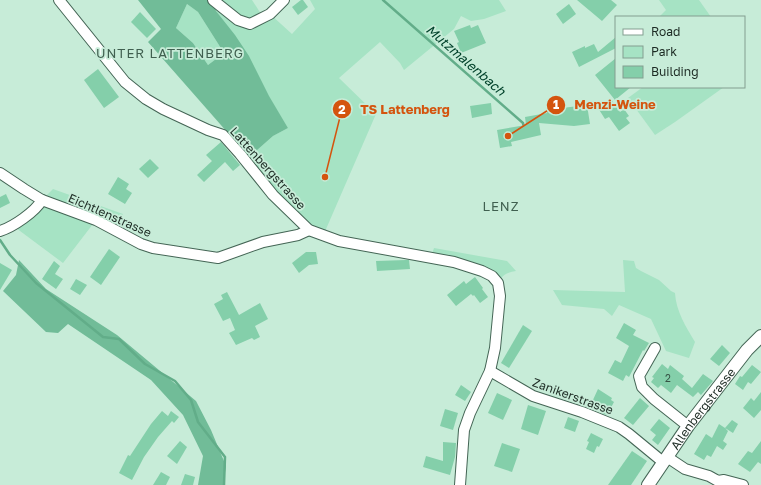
<svg xmlns="http://www.w3.org/2000/svg" width="761" height="485" viewBox="0 0 761 485" font-family="'Golos Text',sans-serif">
  <style>
    .green { fill: #a6e3c4 }
    .forest { fill: #71bc98; fill-rule: evenodd }
    .lines { fill: none; stroke-linecap: round; stroke-linejoin: round }
    .stream { stroke: #62ad89; stroke-width: 2.5 }
    .building { fill: #84cfaa }
    .minor-casing { stroke: #446555; stroke-width: 12 }
    .tertiary-casing { stroke: #446555; stroke-width: 14 }
    .minor { stroke: #fff; stroke-width: 10 }
    .tertiary { stroke: #fff; stroke-width: 12 }
    .labels { text-anchor: middle; dominant-baseline: central; stroke-width: 3.5; stroke-linejoin: round; paint-order: stroke }
    .number-label { font-size: 10px; fill: #365345 }
    .street-label { font-size: 12px; fill: #1c2a23; stroke: #c7ecd8 }
    .neighbourhood-label { font-size: 13px; letter-spacing: 1px; fill: #406050; stroke: #c7ecd8 }
    .water-label { font-size: 13px; font-style: italic; fill: #00412a; stroke: #c7ecd8 }
    .leader { fill: none; stroke: #d4540e; stroke-width: 1.5 }
    .callout-dot { fill: #d4540e; stroke: #c7ecd8; stroke-width: 1.5 }
    .mark-label { font-size: 12px; text-anchor: middle; font-weight: bold; fill: #fff }
    .callout-label { font-size: 13px; text-anchor: middle; font-weight: bold; fill: #d4540e; stroke: #c7ecd8; stroke-width: 3.5; stroke-linejoin: round; paint-order: stroke }
  </style>
  <rect width="100%" height="100%" fill="#c7ecd8"/>
  <g class="green">
    <polygon points="213,0 252,0 263,17 270,14 292,34 315,9 310,0 499,0 506,11 484,19 471,21 461,16 454,29 404,70 400,63 380,42 339,78 376,114 323,236 285,201 249,157 273,136 288,128 216,11"/>
    <polygon points="659,0 699,0 711,17 659,17 666,10"/>
    <polygon points="187,4 198,12 224,53 208,65 193,43 176,28"/>
    <polygon points="643,87 724,87 675,122 655,135 628,98"/>
    <polygon points="53,189 123,214 112,230 96,220 63,263 12,225 42,200"/>
    <path d="M434 248 507 261 516 271C508 272 502 275 498 283L492 276 431 257Z"/>
    <path d="M623 260 634 261 636 268 641 271 659 280 671 291 675 293C676 311 686 327 695 342L689 358 666 351 651 319 619 305 612 316 604 309 562 305 553 290 625 292Z"/>
  </g>
  <g class="forest">
    <path d="M138 0H213L216 11 235 35 249 56 269 96 288 128 273 136 249 157 148 42 161 29ZM187 4 198 12 224 53 208 65 193 43 176 28Z"/>
    <polygon points="19,260 46,289 117,335 196,401 211,430 226,466 223,485 198,485 203,456 183,415 151,380 68,324 58,333 46,332 3,291 16,275"/>
  </g>
  <g class="lines">
    <g class="stream">
      <polyline points="383,0 523,123 524,129"/>
      <polyline points="0,240 10,255 36,283 103,337 119,339 145,364 175,381 191,400 198,422 225,457 224,485"/>
    </g>
  </g>
  <g class="building">
    <polygon points="301,0 303,0 308,7 298,15 292,7"/>
    <polygon points="577,0 611,0 617,5 602,21"/>
    <polygon points="569,4 576,14 563,24 556,14"/>
    <polygon points="140,12 156,29 147,38 131,22"/>
    <polygon points="470,25 471,28 478,25 486,43 461,53 457,43 459,42 454,31"/>
    <polygon points="616,37 616,48 579,67 572,52 585,46 585,48 594,44 598,52"/>
    <polygon points="616,58 616,87 631,87 615,100 595,75"/>
    <polygon points="98,69 119,97 104,108 84,80"/>
    <polygon points="611,99 620,112 624,109 629,116 626,118 630,123 619,131 609,117 605,119 598,108"/>
    <polygon points="491,103 492,114 472,118 470,106"/>
    <polygon points="548,104 563,105 562,108 587,105 590,124 574,126 539,123 541,135 511,142 512,146 500,148 497,130 526,125 525,117 547,113"/>
    <polygon points="221,142 240,165 233,171 225,162 204,182 197,175 212,161 206,155"/>
    <polygon points="150,159 159,168 148,178 139,169"/>
    <polygon points="118,177 129,184 126,189 132,193 125,204 108,194"/>
    <polygon points="6,194 10,203 0,208 0,197"/>
    <polygon points="109,249 120,257 101,285 90,277"/>
    <polygon points="306,252 316,252 318,264 309,265 299,273 292,263"/>
    <polygon points="406,260 409,260 410,269 377,271 376,261"/>
    <polygon points="54,261 60,266 55,274 63,279 56,289 42,279"/>
    <polygon points="0,263 12,270 0,290"/>
    <polygon points="475,277 483,288 482,289 488,297 480,303 474,295 473,296 471,294 456,306 447,295 464,281 466,284"/>
    <polygon points="76,279 87,285 80,295 70,289"/>
    <polygon points="227,292 239,315 260,303 268,319 255,326 260,337 254,340 252,338 236,345 229,333 235,330 230,318 223,321 214,304 223,299 221,295"/>
    <polygon points="624,323 636,330 633,335 649,343 644,351 643,350 629,377 626,375 623,381 608,373 615,360 621,363 629,346 616,338"/>
    <polygon points="523,325 532,331 509,368 501,363"/>
    <polygon points="722,345 730,353 719,366 710,359"/>
    <polygon points="662,364 668,369 670,365 684,376 682,379 692,388 703,374 713,381 701,395 698,392 693,397 677,385 671,393 661,385 658,388 651,382 654,378 652,377"/>
    <polygon points="752,365 761,372 751,384 748,382 743,390 735,384 740,376 742,377"/>
    <polygon points="461,385 471,392 465,401 455,395"/>
    <polygon points="598,389 612,398 611,400 614,402 607,415 601,413 603,408 592,402"/>
    <polygon points="761,392 761,410 754,418 743,408 751,398 754,401"/>
    <polygon points="497,393 512,400 503,420 488,413"/>
    <polygon points="640,398 649,406 633,425 624,418"/>
    <polygon points="528,405 546,411 538,435 521,429"/>
    <polygon points="445,409 458,413 453,430 440,426"/>
    <polygon points="162,411 168,416 171,411 179,417 174,423 172,421 158,437 144,457 132,480 119,473 128,455 130,456 151,424"/>
    <polygon points="568,417 579,421 575,432 564,428"/>
    <polygon points="659,419 670,428 658,445 652,440 656,435 650,430"/>
    <polygon points="732,420 738,424 733,433 725,428 728,431 723,441 727,444 723,450 717,446 711,457 707,455 704,460 694,454 706,434 712,438 719,424 725,428"/>
    <polygon points="591,433 603,439 599,447 597,446 594,453 586,449 589,442 587,441"/>
    <polygon points="180,441 187,447 177,464 167,456"/>
    <polygon points="761,441 761,464 758,462 750,472 738,464 748,451 752,453"/>
    <polygon points="443,442 456,443 455,457 450,475 423,467 426,456 443,461"/>
    <polygon points="502,443 520,449 512,472 494,466"/>
    <polygon points="632,451 647,461 631,485 608,485"/>
    <polygon points="161,472 170,477 166,485 153,485"/>
    <polygon points="185,474 195,477 193,485 181,485"/>
  </g>
  <g class="lines">
    <g class="minor-casing">
      <g id="minor">
        <polyline points="59,0 125,82 146,99 163,109 208,130 223,135 240,154 273,195 309,230 339,241 454,262 482,271 492,276 498,283 500,296 495,348 490,371 470,413 464,430 460,485"/>
        <polyline points="213,0 238,20 250,24 270,14 284,0"/>
        <polyline points="0,173 24,189 42,200 96,220 141,244 153,248 218,258 263,242 298,235 309,230"/>
        <path d="M0 231C13 227 35 212 42 200"/>
        <polyline points="655,348 639,376 642,387 654,399 688,426"/>
        <polyline points="490,371 533,396 582,412 619,427 629,434 663,462"/>
        <polyline points="667,457 685,469 709,476 718,481 724,480 743,485"/>
      </g>
    </g>
    <g class="tertiary-casing">
      <g id="tertiary">
        <path id="s1" d="M648 485 688 426 747 350 761 336"/>
      </g>
    </g>
    <use href="#minor" class="minor"/>
    <use href="#tertiary" class="tertiary"/>
  </g>
  <g class="labels">
    <g class="number-label">
      <text x="668" y="378">2</text>
    </g>
    <g class="street-label">
      <text transform="translate(268 168) rotate(48)">Lattenbergstrasse</text>
      <text transform="translate(110 215) rotate(24)">Eichtlenstrasse</text>
      <text transform="translate(573 396) rotate(20)">Zanikerstrasse</text>
      <text stroke="none"><textPath href="#s1" startOffset="94">Allenbergstrasse</textPath></text>
    </g>
    <g class="neighbourhood-label">
      <text x="170" y="53">UNTER LATTENBERG</text>
      <text x="501" y="206">LENZ</text>
    </g>
    <g class="water-label">
      <text transform="translate(466 60) rotate(41)">Mutzmalenbach</text>
    </g>
  </g>
  <path class="leader" d="M508 136L556 105M325 177L342 109"/>
  <g class="callout-dot">
    <circle cx="508" cy="136" r="4"/>
    <circle cx="325" cy="177" r="4"/>
    <circle cx="556" cy="105" r="10"/>
    <circle cx="342" cy="109" r="10"/>
  </g>
  <g class="mark-label">
    <text x="556" y="109">1</text>
    <text x="342" y="114">2</text>
  </g>
  <g class="callout-label">
    <text x="615" y="109">Menzi-Weine</text>
    <text x="405" y="114">TS Lattenberg</text>
  </g>
  <rect x="615" y="16" width="130" height="72" fill="#c7ecd8" stroke="#839e90"/>
  <rect x="623" y="29" width="20" height="6" fill="#ffffff" stroke="#839e90"/>
  <text x="651" y="36" font-size="12" fill="#1c2a23">Road</text>
  <rect x="623" y="46" width="20" height="12" fill="#a6e3c4" stroke="#839e90"/>
  <text x="651" y="56" font-size="12" fill="#1c2a23">Park</text>
  <rect x="623" y="66" width="20" height="12" fill="#84cfaa" stroke="#839e90"/>
  <text x="651" y="76" font-size="12" fill="#1c2a23">Building</text>
</svg>
